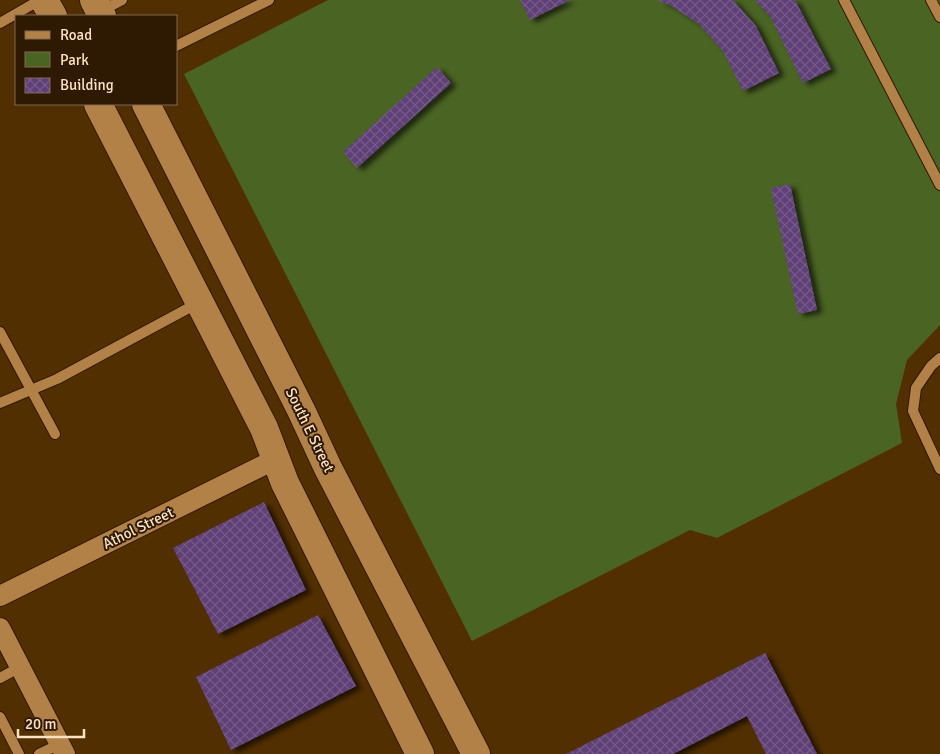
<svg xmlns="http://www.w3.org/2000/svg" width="940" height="754" viewBox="0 0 940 754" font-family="Signika,sans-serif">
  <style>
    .green { fill: #4a6423 }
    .building { fill: url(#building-cross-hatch); filter: url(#shadow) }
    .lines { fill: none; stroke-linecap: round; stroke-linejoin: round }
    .lane-casing { stroke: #311900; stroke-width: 12 }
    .street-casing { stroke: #311900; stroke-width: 22 }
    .secondary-casing { stroke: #311900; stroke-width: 30 }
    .lane { stroke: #b28148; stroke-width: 10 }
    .street { stroke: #b28148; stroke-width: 20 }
    .secondary { stroke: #b28148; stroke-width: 28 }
    .labels { text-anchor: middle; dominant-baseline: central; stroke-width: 4; stroke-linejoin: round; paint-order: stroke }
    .street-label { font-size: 15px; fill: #fce1c4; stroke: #2e1a03 }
  </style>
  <defs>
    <pattern id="building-cross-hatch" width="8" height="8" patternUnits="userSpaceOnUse" patternTransform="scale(1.25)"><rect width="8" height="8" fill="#5e3f77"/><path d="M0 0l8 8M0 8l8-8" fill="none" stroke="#765a89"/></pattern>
    <filter id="shadow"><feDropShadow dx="5.5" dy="3" stdDeviation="2.5" flood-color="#0009"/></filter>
  </defs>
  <rect width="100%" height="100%" fill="#512f00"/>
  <polygon class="green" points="328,0 940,0 940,325 907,360 896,404 902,443 717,538 690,530 472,641 184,74"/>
  <g class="building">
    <polygon points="520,0 570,0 530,20"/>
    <polygon points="657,0 733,0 756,26 779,73 743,91 723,51 699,24 670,5"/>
    <polygon points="755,0 795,0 831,69 803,83 770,16"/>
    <polygon points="437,67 451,83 357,168 343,152"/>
    <polygon points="790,184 817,310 798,314 771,188"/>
    <polygon points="264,502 306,590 218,634 173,548"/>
    <polygon points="318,615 356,686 231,750 196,677"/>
    <polygon points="765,653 817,754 766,754 747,716 673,754 566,754"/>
  </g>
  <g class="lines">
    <g class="lane-casing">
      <g id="lane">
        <polyline points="844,0 940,185"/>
        <polyline points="931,0 940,17"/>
        <polyline points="101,11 122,0"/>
        <polyline points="0,23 40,0"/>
        <polyline points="176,46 269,0"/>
        <polyline points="0,332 55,434"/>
        <polyline points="940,358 931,366 916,388 913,411 940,469"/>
        <polyline points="0,403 57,379 198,303"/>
        <polyline points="0,678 20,667"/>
        <polyline points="0,717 19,754"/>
        <polyline points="39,754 60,744"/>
      </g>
    </g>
    <g class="street-casing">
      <g id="street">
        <polyline points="0,596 276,459"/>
        <polyline points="0,628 65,754"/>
      </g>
    </g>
    <g class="secondary-casing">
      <g id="secondary">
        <polyline points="44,0 53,16"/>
        <polyline points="94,0 102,16"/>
        <polyline points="98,104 264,428 285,483 420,754"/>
        <polyline points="146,104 301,410 328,468 476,754"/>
      </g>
    </g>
    <use href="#lane" class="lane"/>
    <use href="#street" class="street"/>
    <use href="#secondary" class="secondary"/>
  </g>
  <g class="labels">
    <g class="street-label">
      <text transform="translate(310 430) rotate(64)">South E Street</text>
      <text transform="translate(138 528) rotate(-26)">Athol Street</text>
    </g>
  </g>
  <rect x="15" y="15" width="162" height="90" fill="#2e1a03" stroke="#806a50"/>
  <rect x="25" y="31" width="25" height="8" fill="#b28148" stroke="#806a50"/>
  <text x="60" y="40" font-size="15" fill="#fce1c4">Road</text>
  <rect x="25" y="52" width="25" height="15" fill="#4a6423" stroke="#806a50"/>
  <text x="60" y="65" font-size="15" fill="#fce1c4">Park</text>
  <rect x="25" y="78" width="25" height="15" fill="url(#building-cross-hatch)" stroke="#806a50"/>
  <text x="60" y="90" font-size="15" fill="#fce1c4">Building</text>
  <path d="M18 729v8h66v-8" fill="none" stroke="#fce1c4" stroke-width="2.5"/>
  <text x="25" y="729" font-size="15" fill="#fce1c4" stroke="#2e1a03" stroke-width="4" paint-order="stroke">20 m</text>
</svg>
